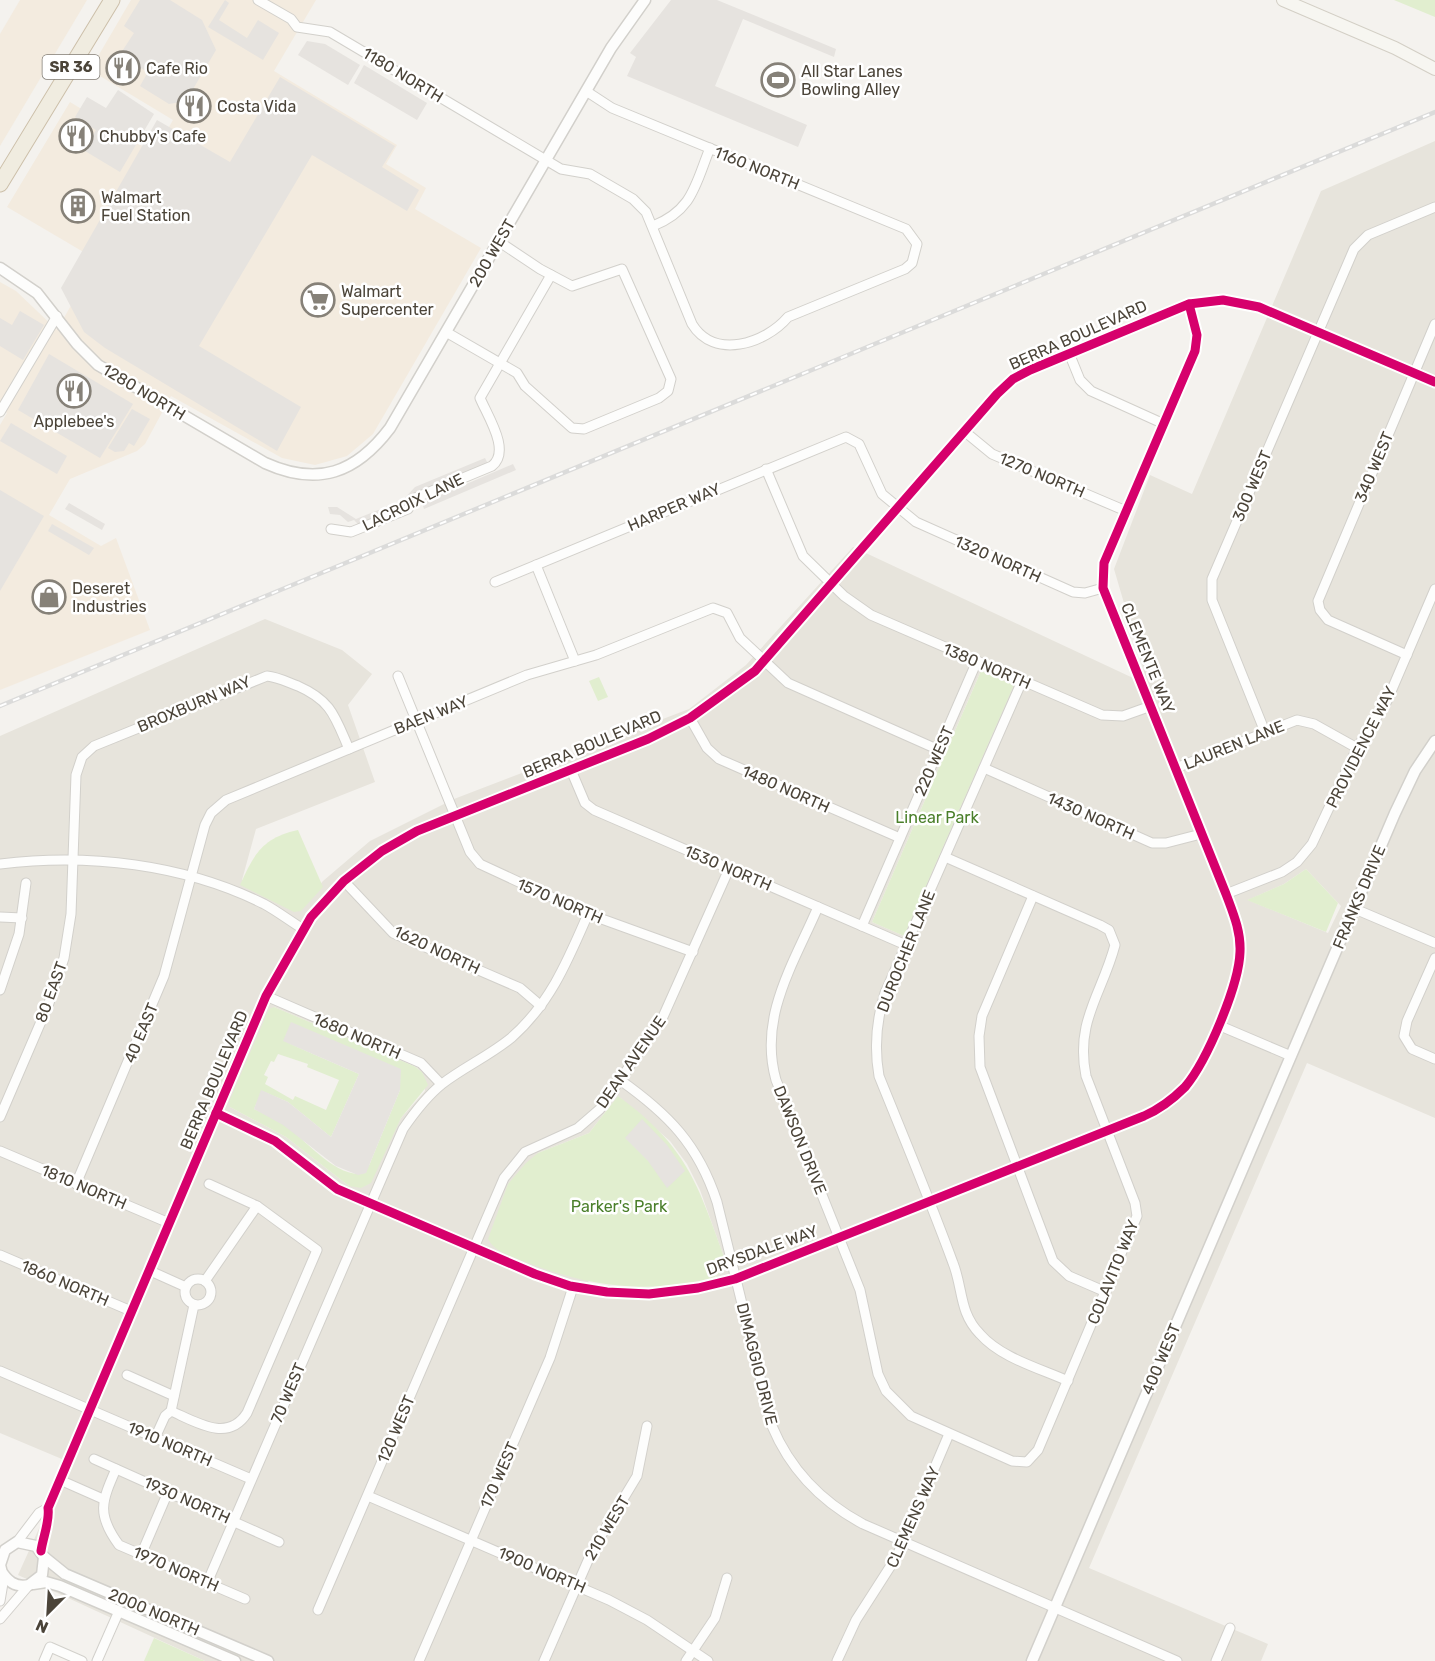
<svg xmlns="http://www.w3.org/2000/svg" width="1435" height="1661" viewBox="0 0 1435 1661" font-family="Rubik,sans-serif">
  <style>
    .residential { fill: #e7e4dc; fill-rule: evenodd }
    .commercial { fill: #f3ebdf }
    .green { fill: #e1eecf; fill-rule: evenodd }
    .parking { fill: #e6e3df }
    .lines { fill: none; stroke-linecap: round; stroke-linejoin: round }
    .minor-casing { stroke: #d2d0cb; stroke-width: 11 }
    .tertiary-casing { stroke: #d2d0cb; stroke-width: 13 }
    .secondary-casing { stroke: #d3cfc5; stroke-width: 14 }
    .trunk-casing { stroke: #ccbfa9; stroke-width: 17 }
    .minor { stroke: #fdfdfc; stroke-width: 9 }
    .tertiary { stroke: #fdfdfc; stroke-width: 10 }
    .secondary { stroke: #f7f6f1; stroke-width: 12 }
    .trunk { stroke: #f0ece0; stroke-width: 15 }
    .rail-casing { stroke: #dbdbda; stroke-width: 4.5 }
    .rail { stroke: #fff; stroke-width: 2; stroke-dasharray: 7; stroke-linecap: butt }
    .cycleway-casing { stroke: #fff; stroke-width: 13 }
    .cycleway { stroke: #d6006c; stroke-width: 9 }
    .labels { text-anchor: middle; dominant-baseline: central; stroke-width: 5; stroke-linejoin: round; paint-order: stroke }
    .shield { fill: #fff; stroke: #817c74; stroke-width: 1.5 }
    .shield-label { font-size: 15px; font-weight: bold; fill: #4b4439 }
    .poi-label { font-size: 16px; fill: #4b4439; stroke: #fff; text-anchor: start }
    .street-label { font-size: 16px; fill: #4b4439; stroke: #fff }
    .park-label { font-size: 16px; fill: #4a7f2a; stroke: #fff }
  </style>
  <rect width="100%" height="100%" fill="#f4f2ee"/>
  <path class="residential" d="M1435 141V1118L1307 1063 1089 1568 1268 1644 1261 1661H205L18 1575 69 1462 0 1433V736L265 619 342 650 372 674 348 705 375 782 256 829 242 880 299 909 323 881 370 841 454 799 689 709 746 665 853 547 1148 685 1114 569 1150 475 1192 494 1321 191ZM980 673 1012 688 904 936 872 922ZM1306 869 1341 906 1328 933 1248 900 1284 884ZM274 1007 414 1066 422 1072 425 1091 401 1118 385 1149 349 1186 286 1137 230 1107ZM618 1096 670 1141 687 1164 700 1190 726 1263 716 1277 672 1286 629 1288 589 1283 538 1153 589 1133Z"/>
  <g class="commercial">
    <polygon points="20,0 87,0 0,146 0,34"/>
    <polygon points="131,0 316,0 274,71 397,145 386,164 426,188 415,209 481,248 373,434 347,456 315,465 282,458 171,396 145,444 137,451 70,479 49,515 101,546 116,538 150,630 0,690 0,425 7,413 0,409 0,282 16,291 57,330 97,260 7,207 70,102 154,153 173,120 90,70"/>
  </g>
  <g class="green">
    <polygon points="1394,0 1435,0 1435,17"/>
    <polygon points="981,671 1014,685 904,936 872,922"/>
    <polygon points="599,677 608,697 598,701 589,681"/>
    <path d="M298 830 323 887 301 911 294 912 240 885C254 854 262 838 298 830Z"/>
    <polygon points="1306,869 1338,903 1326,932 1247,900 1284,884"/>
    <path d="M274 1007 414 1066 422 1072 428 1085 401 1118 371 1183 361 1188 349 1186 286 1137 230 1107 229 1102 269 1009ZM283 1041 400 1090 366 1173C336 1180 306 1139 283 1124 274 1118 264 1114 254 1109L262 1091 288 1102 331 1137 359 1074ZM278 1054 308 1064 307 1067 339 1080 326 1110 295 1096 293 1100 265 1084 268 1077 264 1075 271 1061 274 1062Z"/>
    <path d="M618 1096C688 1147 698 1185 726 1262 723 1279 707 1279 694 1282 635 1293 581 1284 526 1262 511 1256 496 1253 488 1239L508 1184 526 1163 538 1153 589 1133Z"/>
    <polygon points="154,1638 205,1661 144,1661"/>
  </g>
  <g class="parking">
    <polygon points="140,0 170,0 202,20 216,50 186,101 169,104 140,86 148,72 119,56 134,33 124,26"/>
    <polygon points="225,0 229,3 219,20 247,38 258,20 279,33 263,60 208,27"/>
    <polygon points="671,0 717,0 836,49 834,57 743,19 715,86 807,125 798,147 627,76 636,57 630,53"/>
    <polygon points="307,41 325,44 360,65 348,85 298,55"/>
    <polygon points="364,65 427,103 417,120 354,83"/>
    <polygon points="280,77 395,146 382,167 419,190 407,211 312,155 199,346 301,407 277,451 105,348 84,332 61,288 157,120 230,162"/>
    <polygon points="118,90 154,114 120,172 85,151 96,130 75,117 87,97 106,108"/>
    <polygon points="20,311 44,325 23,360 0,346 0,318 12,325"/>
    <polygon points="49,354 133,404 100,458 18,410"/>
    <polygon points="132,409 150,419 134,446 129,443 124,451 115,452 108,448"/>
    <polygon points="11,423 67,456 57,474 0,441"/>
    <polygon points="485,458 488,464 359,525 354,520 348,522 340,515 330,514 328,507 337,507 356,519 403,500 415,487"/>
    <polygon points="513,464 516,470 424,509 422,503"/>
    <polygon points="0,490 44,516 0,591"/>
    <polygon points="69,503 105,524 102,530 65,509"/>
    <polygon points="52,524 94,548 89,555 48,531"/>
    <polygon points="291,1022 401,1069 400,1090 366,1173 358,1175 336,1166 283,1125 254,1109 261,1090 288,1102 331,1137 359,1074 283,1041"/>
    <polygon points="642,1119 667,1145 685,1171 667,1188 648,1161 625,1138"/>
  </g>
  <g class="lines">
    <g class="minor-casing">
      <g id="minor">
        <path d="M258 0 291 19 297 27 330 32 561 169 590 174 633 199 646 212 692 324C714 360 765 344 788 317L905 269 912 263 917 244 906 229 612 108 586 91"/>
        <path d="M653 226C693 210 695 185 710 148"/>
        <polyline points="446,332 517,373 525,386 572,428 584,429 659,398 668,391 671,379 622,269 572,286 540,269 498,241"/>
        <polyline points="1069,353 1080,380 1091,391 1164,424"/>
        <polyline points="0,412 57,316"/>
        <polyline points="964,431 992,454 1126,511"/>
        <polyline points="766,469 803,556 844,596 871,615 1102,715 1123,716 1151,706"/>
        <path d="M331 529 351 532 408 509 415 498 492 466C511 451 488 417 480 398L551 275"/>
        <polyline points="536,565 575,661"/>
        <polyline points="495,582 846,437 859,444 882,494 916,522 1073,592 1085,593 1103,588"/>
        <polyline points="1407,655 1328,620 1320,610 1318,601 1435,324"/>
        <polyline points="398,676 470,852 480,864 588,914 693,952"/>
        <path d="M1022 681 885 993C876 1021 874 1047 879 1076 904 1138 930 1200 953 1263 963 1288 959 1313 980 1334 1001 1358 1039 1368 1068 1381"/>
        <polyline points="690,718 707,748 719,759 900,838"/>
        <polyline points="1265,732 1212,600 1212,579 1354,249 1368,235 1435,207"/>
        <polyline points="984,768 1152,843 1166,843 1201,834"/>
        <polyline points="1176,768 1297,720 1314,724 1357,748"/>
        <polyline points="571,770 585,803 594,810 906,945"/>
        <path d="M0 864C88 853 184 864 264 904 277 911 290 921 303 929"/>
        <polyline points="344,881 393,933 520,988 541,1006"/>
        <polyline points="1226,894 1282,872 1297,862 1312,844 1357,748 1387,701 1435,589"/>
        <polyline points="1033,896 982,1016 979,1036 980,1067 1053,1261 1069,1276 1106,1292"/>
        <path d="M818 907C794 963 758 1017 776 1080L860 1290 878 1374 886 1391 911 1416 1012 1461 1027 1462 1038 1450 1137 1216 1135 1203 1086 1076C1075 1021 1102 994 1115 945L1109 930 1100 925 945 857"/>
        <polyline points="1355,909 1435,943"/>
        <polyline points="0,917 22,918"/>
        <polyline points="862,926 977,661"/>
        <polyline points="1435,958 1407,1021 1404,1036 1412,1049 1435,1059"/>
        <polyline points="0,990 19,934 26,883"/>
        <polyline points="266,996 421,1063 441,1084"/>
        <polyline points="1218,1025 1291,1056"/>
        <path d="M620 1080C668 1114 698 1144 717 1202L772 1426C790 1469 822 1502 863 1524L1177 1661"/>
        <path d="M216 1113 275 1141 337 1189 535 1274 570 1286 607 1292 649 1294 698 1288 735 1279 1144 1116C1160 1109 1173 1099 1185 1087 1207 1061 1239 985 1240 952 1241 931 1233 913 1226 894L1103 588 1104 563 1195 351 1197 335 1189 304"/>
        <path d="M0 1117 49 1003 64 958 71 914 76 775 82 757 94 746 267 676C278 677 287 682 298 686 332 701 335 717 349 749"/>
        <polyline points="0,1151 169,1223"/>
        <polyline points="76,1184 164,976 205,825 211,813 226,800 527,675 596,655 713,608 727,613 740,638 788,683 939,750"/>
        <polyline points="0,1255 131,1311"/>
        <polyline points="148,1270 186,1287"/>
        <circle cx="198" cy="1292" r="13"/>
        <polyline points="205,1281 257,1206 209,1184"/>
        <polyline points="0,1371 251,1479"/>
        <polyline points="127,1375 174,1396"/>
        <polyline points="171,1411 194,1305"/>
        <path d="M155 1438 165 1416 171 1411C196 1422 228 1443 247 1413L317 1250 257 1206"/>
        <polyline points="94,1459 279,1542"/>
        <path d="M116 1469C102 1501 96 1514 119 1545L245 1599"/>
        <polyline points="60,1480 103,1499"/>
        <polyline points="368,1496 609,1600 647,1620 708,1661"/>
        <polyline points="17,1542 39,1513 48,1508"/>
        <path d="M41 1551C43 1537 50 1521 48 1508L266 996 311 917 344 881 382 851 417 831 648 739 690 718 755 671 997 394 1013 379 1030 370 1189 304 1223 300 1259 307 1435 382"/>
        <polyline points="141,1555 168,1492"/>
        <path d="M207 1583 403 1129C414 1113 427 1096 442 1084 464 1067 489 1056 511 1038 550 1004 568 960 588 914"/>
        <polyline points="0,1601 4,1577"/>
        <polyline points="318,1610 504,1178 525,1152 578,1128 600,1109 662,1019 729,869"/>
        <polyline points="0,1619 29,1585"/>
        <polyline points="44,1661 50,1647 82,1661"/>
        <polyline points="97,1661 119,1611"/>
        <polyline points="419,1661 550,1358 573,1287"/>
        <polyline points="544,1661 593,1549 637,1476 647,1426"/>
        <polyline points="686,1661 715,1618 727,1578"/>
        <polyline points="837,1661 856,1620 897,1556 949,1434"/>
        <polyline points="1216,1661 1230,1628"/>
      </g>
    </g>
    <g class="tertiary-casing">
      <g id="tertiary">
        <path d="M0 268 37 293 77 344 98 365 265 463C318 487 356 473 390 428L611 48 645 0"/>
        <polyline points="44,1557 65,1574 268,1661"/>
        <path d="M0 1569C7 1581 15 1588 29 1585L42 1575 44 1557 36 1546 17 1542 5 1550 0 1565 2 1573"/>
        <polyline points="33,1584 46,1582 60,1586 235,1661"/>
        <polyline points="1032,1661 1395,813 1415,771 1435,741"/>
      </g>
    </g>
    <g class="secondary-casing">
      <polyline id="secondary" points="1283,0 1395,48 1435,69"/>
    </g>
    <g class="trunk-casing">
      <polyline id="trunk" points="0,184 112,0"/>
    </g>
    <use href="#minor" class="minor"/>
    <use href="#tertiary" class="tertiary"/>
    <use href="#secondary" class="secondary"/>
    <use href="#trunk" class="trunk"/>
    <g class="rail-casing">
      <polyline id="rail" points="0,706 1435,112"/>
    </g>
    <use href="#rail" class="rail"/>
    <g class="cycleway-casing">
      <g id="cycleway">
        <path d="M216 1113 275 1141 337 1189 535 1274 570 1286 607 1292 649 1294 698 1288 735 1279 1144 1116C1160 1109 1173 1099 1185 1087 1207 1061 1239 985 1240 952 1241 931 1233 913 1226 894L1103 588 1104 563 1195 351 1197 335 1189 304"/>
        <path d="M41 1551C43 1537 50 1521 48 1508L266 996 311 917 344 881 382 851 417 831 648 739 690 718 755 671 997 394 1013 379 1030 370 1189 304 1223 300 1259 307 1435 382"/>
      </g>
    </g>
    <use href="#cycleway" class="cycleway"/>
  </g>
  <defs>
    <g id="restaurant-ring" transform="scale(1.725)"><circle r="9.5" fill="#fff" stroke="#868178" stroke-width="1.5"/><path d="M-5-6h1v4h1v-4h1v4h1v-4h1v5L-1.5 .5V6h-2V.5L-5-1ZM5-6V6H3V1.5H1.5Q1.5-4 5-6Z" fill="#868178"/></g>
    <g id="stadium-ring" transform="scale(1.725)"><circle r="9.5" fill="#fff" stroke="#868178" stroke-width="1.5"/><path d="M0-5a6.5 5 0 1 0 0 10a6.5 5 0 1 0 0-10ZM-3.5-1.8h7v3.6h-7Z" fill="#868178"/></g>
    <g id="building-ring" transform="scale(1.725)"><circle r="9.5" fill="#fff" stroke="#868178" stroke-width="1.5"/><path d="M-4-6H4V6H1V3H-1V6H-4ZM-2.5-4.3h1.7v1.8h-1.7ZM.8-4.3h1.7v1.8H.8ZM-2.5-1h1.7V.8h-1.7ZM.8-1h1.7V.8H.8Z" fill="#868178"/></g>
    <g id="supermarket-ring" transform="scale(1.725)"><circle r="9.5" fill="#fff" stroke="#868178" stroke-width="1.5"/><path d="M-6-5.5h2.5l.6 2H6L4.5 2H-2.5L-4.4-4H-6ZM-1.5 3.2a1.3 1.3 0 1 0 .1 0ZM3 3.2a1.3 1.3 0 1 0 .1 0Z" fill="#868178"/></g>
    <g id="shop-ring" transform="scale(1.725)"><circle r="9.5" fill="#fff" stroke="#868178" stroke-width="1.5"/><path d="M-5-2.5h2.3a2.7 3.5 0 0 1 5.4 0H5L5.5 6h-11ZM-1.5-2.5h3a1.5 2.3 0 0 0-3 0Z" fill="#868178"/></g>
  </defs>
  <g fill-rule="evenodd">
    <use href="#restaurant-ring" x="123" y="68"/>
    <use href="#stadium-ring" x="778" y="80"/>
    <use href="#restaurant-ring" x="194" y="106"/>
    <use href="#restaurant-ring" x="76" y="136"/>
    <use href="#building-ring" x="78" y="206"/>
    <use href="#supermarket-ring" x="318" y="300"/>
    <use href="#restaurant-ring" x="74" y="391"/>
    <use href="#shop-ring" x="49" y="597"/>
  </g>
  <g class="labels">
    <rect class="shield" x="42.5" y="55" width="57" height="24" rx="4.5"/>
    <g class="shield-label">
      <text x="71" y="67">SR 36</text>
    </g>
    <g class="poi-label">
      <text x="146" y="68">Cafe Rio</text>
      <text x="801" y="71">All Star Lanes<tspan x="801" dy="18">Bowling Alley</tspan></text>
      <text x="217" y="106">Costa Vida</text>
      <text x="99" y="136">Chubby's Cafe</text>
      <text x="101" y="197">Walmart<tspan x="101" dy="18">Fuel Station</tspan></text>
      <text x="341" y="291">Walmart<tspan x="341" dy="18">Supercenter</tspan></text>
      <text x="74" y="421" text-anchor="middle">Applebee's</text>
      <text x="72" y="588">Deseret<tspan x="72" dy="18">Industries</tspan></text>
    </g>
    <g class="street-label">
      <text transform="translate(403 75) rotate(31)">1180 NORTH</text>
      <text transform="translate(757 168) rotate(22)">1160 NORTH</text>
      <text transform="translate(492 253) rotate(-60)">200 WEST</text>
      <text transform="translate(1078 335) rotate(-24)">BERRA BOULEVARD</text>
      <text transform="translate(144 392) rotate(31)">1280 NORTH</text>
      <text transform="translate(1374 467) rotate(-67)">340 WEST</text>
      <text transform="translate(1042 475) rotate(23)">1270 NORTH</text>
      <text transform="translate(1252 486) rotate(-67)">300 WEST</text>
      <text transform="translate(413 502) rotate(-26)">LACROIX LANE</text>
      <text transform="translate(674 507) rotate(-23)">HARPER WAY</text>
      <text transform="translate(998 559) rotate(24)">1320 NORTH</text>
      <text transform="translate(1148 658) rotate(68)">CLEMENTE WAY</text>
      <text transform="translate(987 666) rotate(23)">1380 NORTH</text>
      <text transform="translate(194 704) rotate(-23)">BROXBURN WAY</text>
      <text transform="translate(431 715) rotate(-22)">BAEN WAY</text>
      <text transform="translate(592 744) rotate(-23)">BERRA BOULEVARD</text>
      <text transform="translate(1234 745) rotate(-22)">LAUREN LANE</text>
      <text transform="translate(1361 747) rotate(-63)">PROVIDENCE WAY</text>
      <text transform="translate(934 761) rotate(-66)">220 WEST</text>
      <text transform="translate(786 789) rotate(24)">1480 NORTH</text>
      <text transform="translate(1091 816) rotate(24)">1430 NORTH</text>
      <text transform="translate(728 868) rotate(23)">1530 NORTH</text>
      <text transform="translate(1359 897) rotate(-67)">FRANKS DRIVE</text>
      <text transform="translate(560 901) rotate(23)">1570 NORTH</text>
      <text transform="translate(437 950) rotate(25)">1620 NORTH</text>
      <text transform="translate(906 951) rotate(-68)">DUROCHER LANE</text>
      <text transform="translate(51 992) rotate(-70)">80 EAST</text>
      <text transform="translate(141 1033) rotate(-67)">40 EAST</text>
      <text transform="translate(357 1036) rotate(23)">1680 NORTH</text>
      <text transform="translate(631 1062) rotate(-55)">DEAN AVENUE</text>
      <text transform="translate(214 1080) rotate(-67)">BERRA BOULEVARD</text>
      <text transform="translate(800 1140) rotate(68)">DAWSON DRIVE</text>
      <text transform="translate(84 1187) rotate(23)">1810 NORTH</text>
      <text transform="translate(762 1250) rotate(-20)">DRYSDALE WAY</text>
      <text transform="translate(1113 1272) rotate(-68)">COLAVITO WAY</text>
      <text transform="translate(65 1283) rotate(23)">1860 NORTH</text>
      <text transform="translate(1161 1359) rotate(-67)">400 WEST</text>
      <text transform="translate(757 1364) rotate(76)">DIMAGGIO DRIVE</text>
      <text transform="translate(288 1393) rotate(-67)">70 WEST</text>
      <text transform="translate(396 1429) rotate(-67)">120 WEST</text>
      <text transform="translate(170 1444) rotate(23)">1910 NORTH</text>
      <text transform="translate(499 1475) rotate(-66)">170 WEST</text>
      <text transform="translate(187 1500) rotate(24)">1930 NORTH</text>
      <text transform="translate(913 1517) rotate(-66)">CLEMENS WAY</text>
      <text transform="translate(607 1528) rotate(-59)">210 WEST</text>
      <text transform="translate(176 1569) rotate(23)">1970 NORTH</text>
      <text transform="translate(542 1570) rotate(23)">1900 NORTH</text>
      <text transform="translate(154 1612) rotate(23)">2000 NORTH</text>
    </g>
    <g class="park-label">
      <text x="937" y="817">Linear Park</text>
      <text x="619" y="1206">Parker's Park</text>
    </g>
  </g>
  <g transform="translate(48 1613) rotate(204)" stroke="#ffffff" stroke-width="4.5" paint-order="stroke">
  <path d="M0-4.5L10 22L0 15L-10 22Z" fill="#4b4439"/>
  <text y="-9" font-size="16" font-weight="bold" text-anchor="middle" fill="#4b4439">N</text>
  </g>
</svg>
